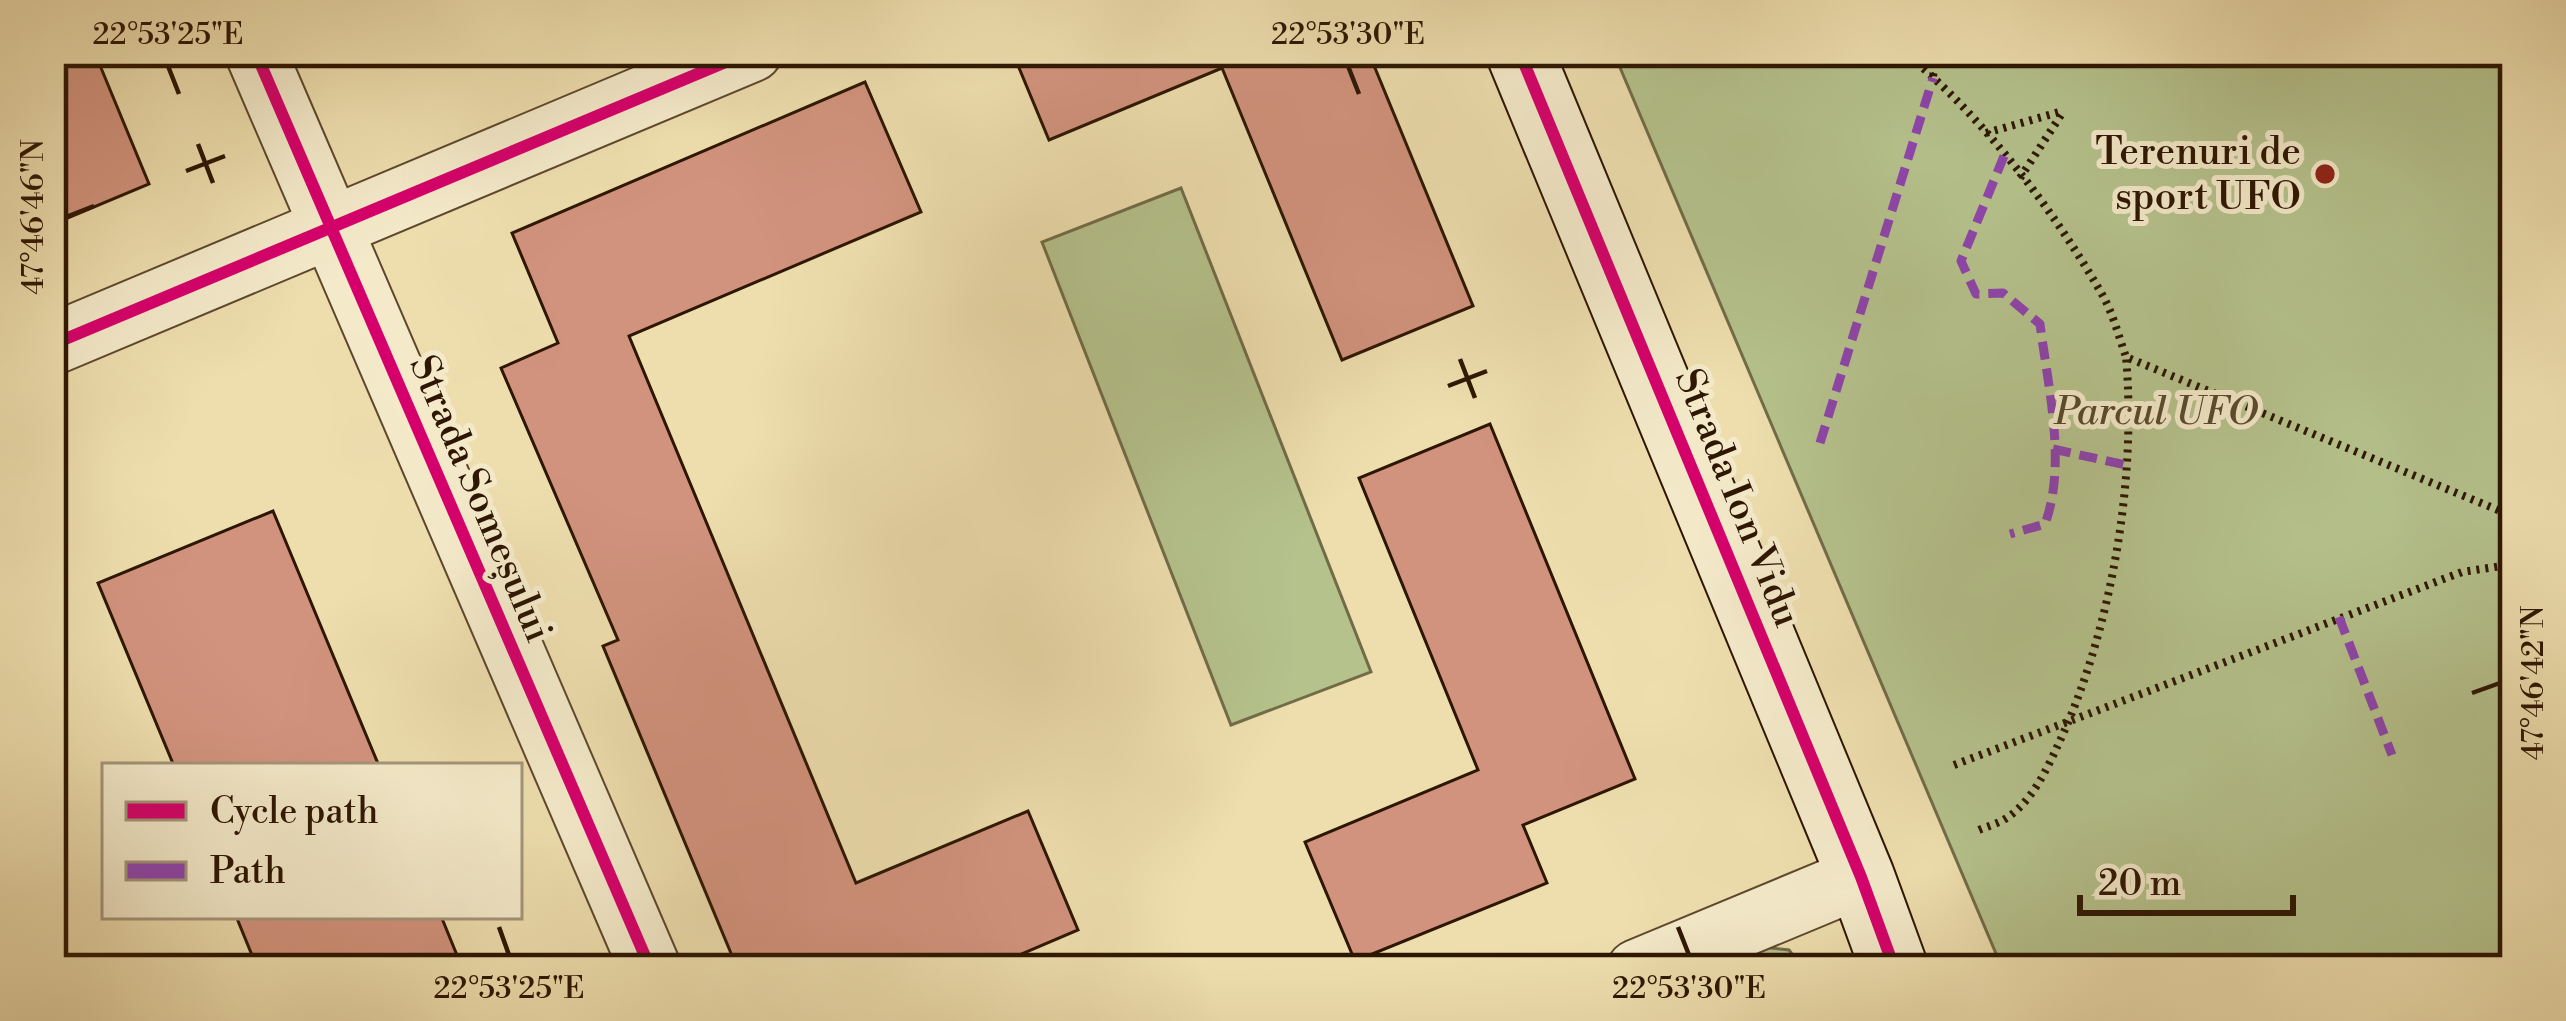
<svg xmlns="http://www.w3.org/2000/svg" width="2566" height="1021" viewBox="0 0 2566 1021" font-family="'Libre Bodoni',serif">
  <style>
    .green { fill: #b5c28c; stroke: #716c47; stroke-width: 3 }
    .building { fill: #d2937e; stroke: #2d1602; stroke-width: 3 }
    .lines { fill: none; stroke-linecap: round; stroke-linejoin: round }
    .street-casing { stroke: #5d482d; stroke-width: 64 }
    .secondary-casing { stroke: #2d1602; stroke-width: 70 }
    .path { stroke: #2d1602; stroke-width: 8; stroke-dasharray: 3 6; stroke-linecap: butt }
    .street { stroke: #f4eaca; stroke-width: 60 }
    .secondary { stroke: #f4eaca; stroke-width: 66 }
    .quiet { stroke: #8e44ad; stroke-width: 9; stroke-dasharray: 18 9; stroke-linecap: butt }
    .cycleway-casing { stroke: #f4eaca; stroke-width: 20 }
    .cycleway { stroke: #d6006c; stroke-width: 12 }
    .ticks { fill: none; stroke: #2d1602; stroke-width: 4.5 }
    .poi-dot { fill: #8f2418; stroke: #f4eaca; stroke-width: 4.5 }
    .labels { text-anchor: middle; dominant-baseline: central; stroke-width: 10; stroke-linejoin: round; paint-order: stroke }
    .poi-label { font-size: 39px; fill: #2d1602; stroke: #f4eaca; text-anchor: end }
    .park-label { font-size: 39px; font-style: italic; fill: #564a2b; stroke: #f4eaca }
    .street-label { font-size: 39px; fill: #2d1602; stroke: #f4eaca }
    .neatline { fill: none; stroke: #2d1602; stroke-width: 4.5 }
    .ticks-label { font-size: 30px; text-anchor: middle; fill: #2d1602 }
  </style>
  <rect width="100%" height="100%" fill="#eedeae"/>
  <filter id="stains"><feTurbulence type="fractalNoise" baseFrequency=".00167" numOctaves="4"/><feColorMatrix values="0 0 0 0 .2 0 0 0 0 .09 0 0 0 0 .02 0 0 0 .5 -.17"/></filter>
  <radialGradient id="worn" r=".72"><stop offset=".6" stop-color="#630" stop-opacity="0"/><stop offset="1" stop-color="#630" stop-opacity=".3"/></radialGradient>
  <g class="green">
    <polygon points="1613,51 2515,51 2515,970 2003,970"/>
    <polygon points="1181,188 1371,672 1231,725 1042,242"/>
    <polygon points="1752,946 1789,950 1804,970 1694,970"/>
  </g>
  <g class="building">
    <polygon points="51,51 94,51 149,184 51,225"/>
    <polygon points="1012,51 1368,51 1473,306 1342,360 1222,68 1049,140"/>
    <polygon points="865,82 921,212 629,336 856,883 1028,811 1078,930 984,970 738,970 603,646 618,640 501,368 558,343 512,233"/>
    <polygon points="1490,424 1635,779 1523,825 1547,883 1355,961 1305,842 1478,770 1359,478"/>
    <polygon points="273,511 379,766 174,766 98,583"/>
    <polygon points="236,916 441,916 463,970 258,970"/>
  </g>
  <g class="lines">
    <g class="street-casing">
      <g id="street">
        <polyline points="255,51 651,970"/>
        <polyline points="51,345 752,51"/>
        <polyline points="1637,970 1861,877"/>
      </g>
    </g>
    <g class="secondary-casing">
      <polyline id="secondary" points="1519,51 1861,877 1895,970"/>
    </g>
    <g class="path">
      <path d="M1903 51C1982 116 2052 207 2103 296 2113 314 2119 337 2126 357L2515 517"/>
      <polyline points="1933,76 1938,51"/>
      <polyline points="1986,133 2063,111"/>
      <polyline points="2020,178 2063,112"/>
      <polyline points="1954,765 2462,572 2515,564"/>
      <path d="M1979 830C1988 826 1997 824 2005 819 2031 803 2046 771 2058 745 2111 632 2137 481 2126 357"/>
    </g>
    <use href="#street" class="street"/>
    <use href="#secondary" class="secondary"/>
    <g class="quiet">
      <path d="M2004 156 1961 261 1976 294 2003 293 2040 324C2048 387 2067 464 2045 524L2010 534"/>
      <polyline points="1820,443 1933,78"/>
      <polyline points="2053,449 2126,465"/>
      <polyline points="2339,617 2392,755"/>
    </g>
    <g class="cycleway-casing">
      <g id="cycleway">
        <polyline points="255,51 651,970"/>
        <polyline points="1519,51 1861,877 1895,970"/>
        <polyline points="51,345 752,51"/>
      </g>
    </g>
    <use href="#cycleway" class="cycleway"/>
  </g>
  <path class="ticks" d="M168 66 179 94M1348 66 1359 94M198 144 213 183M186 171 225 156M66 217 94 206M1460 359 1475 398M1448 386 1487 371M2472 693 2500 683M499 927 509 955M1678 927 1689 955"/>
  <circle class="poi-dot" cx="2325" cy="174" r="12"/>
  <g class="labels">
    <g class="poi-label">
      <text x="2301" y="152">Terenuri de<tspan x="2301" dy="45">sport UFO</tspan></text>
    </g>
    <g class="park-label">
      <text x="2156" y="412">Parcul UFO</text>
    </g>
    <g class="street-label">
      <text transform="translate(1737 498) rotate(68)">Strada Ion Vidu</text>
      <text transform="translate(480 499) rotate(67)">Strada Someșului</text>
    </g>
  </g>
  <rect width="2566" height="1021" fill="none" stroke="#eedeae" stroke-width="132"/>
  <rect x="102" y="763" width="420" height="156" fill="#f4eaca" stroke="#a4957a" stroke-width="3"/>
  <rect x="126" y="802" width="60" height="18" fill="#d6006c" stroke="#a4957a" stroke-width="3"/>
  <text x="210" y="823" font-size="36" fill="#2d1602">Cycle path</text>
  <rect x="126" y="862" width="60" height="18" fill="#8e44ad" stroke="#a4957a" stroke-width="3"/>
  <text x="210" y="883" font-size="36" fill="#2d1602">Path</text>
  <path d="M2080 895v18h213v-18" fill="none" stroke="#2d1602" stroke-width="6"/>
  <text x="2098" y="895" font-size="36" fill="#2d1602" stroke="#f4eaca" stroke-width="9" paint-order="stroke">20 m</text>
  <rect x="66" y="66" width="2434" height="889" class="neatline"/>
  <g class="ticks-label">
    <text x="168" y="44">22°53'25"E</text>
    <text x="1348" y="44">22°53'30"E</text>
    <text transform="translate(33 217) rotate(-90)" y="10">47°46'46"N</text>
    <text transform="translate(2533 683) rotate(-90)" y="10">47°46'42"N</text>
    <text x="509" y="998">22°53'25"E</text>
    <text x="1689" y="998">22°53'30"E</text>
  </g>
  <rect width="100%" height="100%" filter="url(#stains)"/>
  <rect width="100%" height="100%" fill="url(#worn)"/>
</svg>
